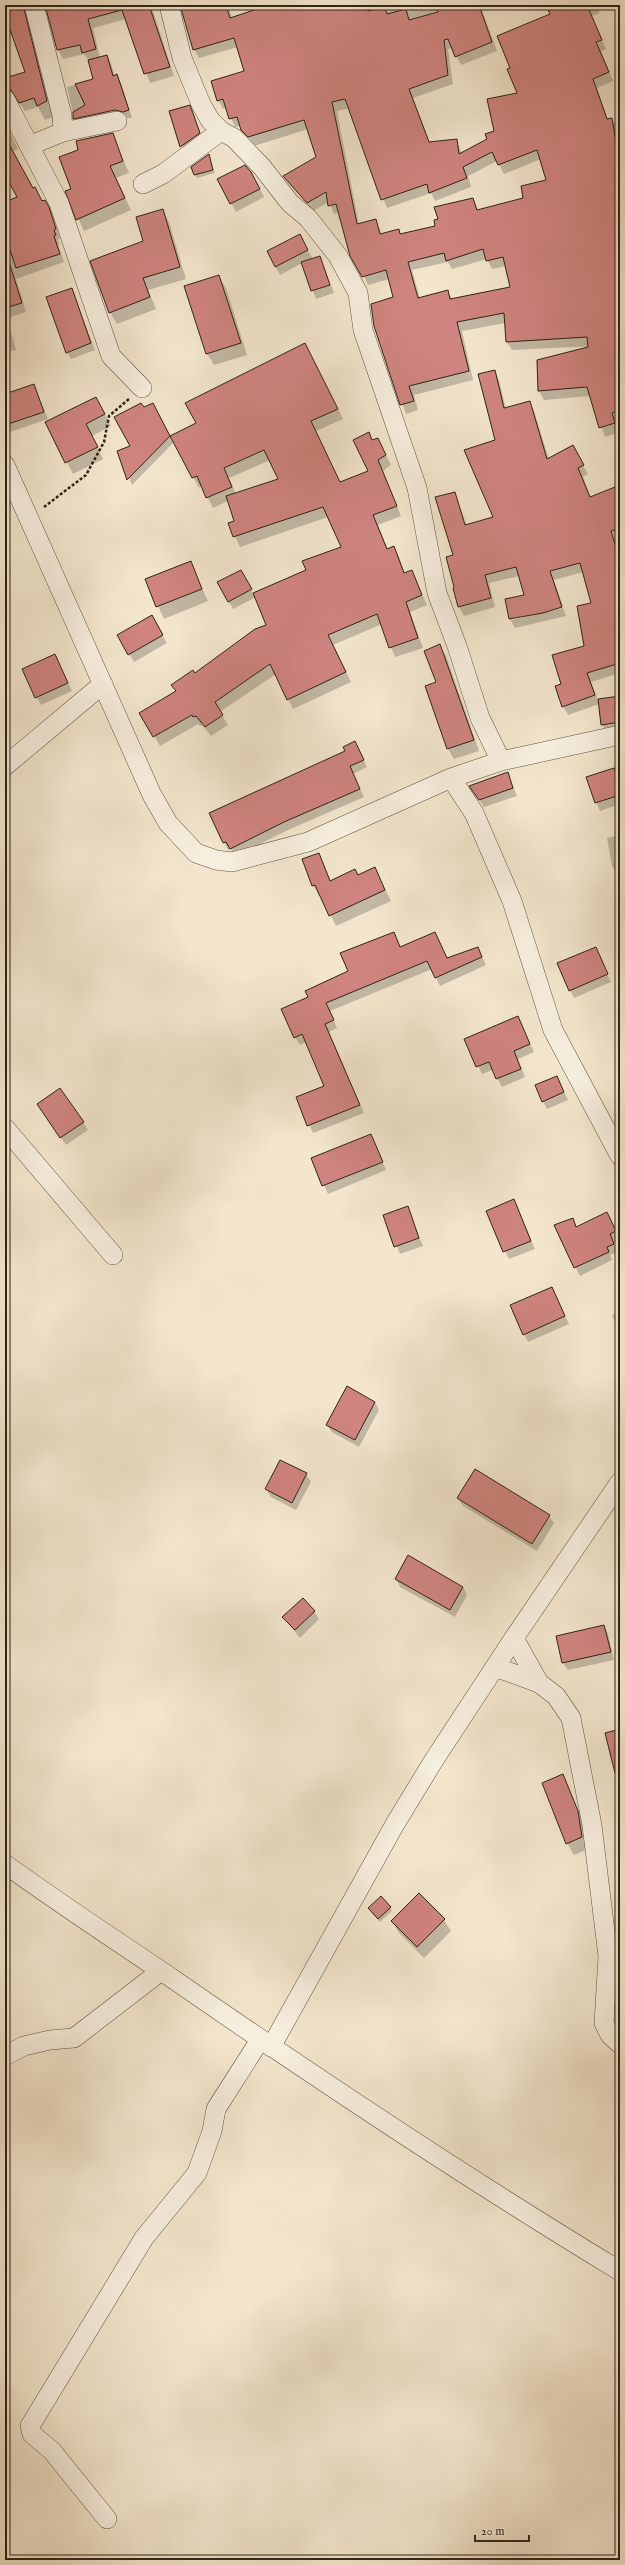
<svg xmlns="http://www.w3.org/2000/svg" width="625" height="2565" font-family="'IM FELL English',serif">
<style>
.shadow{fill:#0003;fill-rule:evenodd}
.building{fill:#cf847f;stroke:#2e2317;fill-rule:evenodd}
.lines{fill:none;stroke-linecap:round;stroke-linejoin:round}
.minor-casing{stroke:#5f5444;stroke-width:20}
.path{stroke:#2e2317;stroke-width:2.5;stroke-dasharray:3 2;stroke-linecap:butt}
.minor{stroke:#f7efde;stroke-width:19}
</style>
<rect width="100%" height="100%" fill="#f3e6cd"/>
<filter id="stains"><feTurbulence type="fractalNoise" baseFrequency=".005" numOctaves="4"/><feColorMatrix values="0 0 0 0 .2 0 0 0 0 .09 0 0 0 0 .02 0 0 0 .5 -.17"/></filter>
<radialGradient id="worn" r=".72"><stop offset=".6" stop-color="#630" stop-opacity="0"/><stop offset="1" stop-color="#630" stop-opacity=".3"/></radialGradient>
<path class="shadow" d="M5 5H23L28 14 53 117 45 120 38 107 25 111 17 99 5 98V79L26 73 12 33 5 36Z
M46 5H151L174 76 150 83 126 19 93 28 100 58 107 56 111 64 115 76 121 83 132 118H120L79 126 74 118 67 87 95 79 89 61 84 54 63 59 58 50Z
M181 5H228L232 18 258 10 257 5H480L497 51 461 65 452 48 448 49 453 84 413 98 430 143 456 140 462 154 489 140 518 94 511 68 550 15 545 5H596L600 13 592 16 606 49 601 51 613 81 597 88 608 120 612 119 617 128 620 147V432L605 437 590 396 544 400 539 391 538 360 593 346 512 350 507 342 505 323 462 331 473 380 414 395 418 410 406 414 375 326 394 297 389 279 368 285 339 213 334 214 329 202 313 211 284 177 318 158 308 129 254 146 241 126 235 127 226 108 223 109 218 100 246 72 238 47 199 58 194 49ZM349 108 387 208 431 193 435 201 471 187 468 176 497 161 504 174 541 159 547 181 525 199 478 210 473 199 439 220 437 226 401 235 398 230 382 235 376 220 359 225 337 111ZM487 259 492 269 506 266 512 288 452 299 448 292 420 298 412 270 448 262 452 269Z
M189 106 204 141 186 155 171 112Z
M5 122 18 149 12 152 33 189 42 202 45 201 53 217 60 238 58 239 60 244 58 245 64 262 16 279 26 312 7 318 16 350 5 352V203L18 197 5 173Z
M112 134 129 173 116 178 131 210 84 231 66 192 72 189 80 151Z
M209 156 215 173 197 178 195 175Z
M219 179 256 181 264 197 236 212Z
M163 211 169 222 186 279 148 290 156 309 117 324 110 312 144 241Z
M304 244 313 259 320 257 334 293 316 299 302 263 280 275 268 252Z
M219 277 226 288 247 355 214 365 207 354 186 287Z
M72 290 95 350 71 359 67 352Z
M310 354 343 419 316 431 340 483 369 472 368 433 373 441 378 439 391 465 383 471 401 516 378 525 388 550 394 548 399 557 405 574 412 571 427 605 410 612 423 648 395 657 382 624 333 645 351 682 293 709 276 674 220 712 228 725 211 736 202 725 200 726 198 724 160 746 141 713 177 692 195 674 268 625 256 597 233 609 228 601 246 579 253 594 307 571 342 547 328 517 240 547 229 523 235 521 228 501 213 508 202 486 199 488 174 442 132 485 119 451 132 447 143 409 156 410 170 437 197 423ZM270 460 279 480 236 494 229 478Z
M494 371 499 380 506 409 529 402 534 411 549 459 572 446 588 474 583 477 591 498 620 486V538L616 539 620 555V673L591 682 598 700 620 697V729L607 732 602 725 599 704 568 715 563 706 562 684 585 647 592 604 583 572 554 580 563 606 512 618V620L563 608 566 616 515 628 510 619 525 596 519 576 489 583 495 607 464 616 459 607 454 556 455 493 467 526 495 518Z
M34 385 48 419 7 433 5 395Z
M103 410 111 426 92 436 103 459 73 474 46 422Z
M5 552 11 571 5 573Z
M190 562 208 601 164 619 146 580Z
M151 616 167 643 134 662 118 635Z
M440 646 446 656 479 751 454 759 448 749 438 683Z
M59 664 72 691 41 705 36 697Z
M359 750 367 767 353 774 364 797 288 830 235 856 231 849 228 850 210 814Z
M614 769 620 782V804L600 811 587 778Z
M508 774 517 796 484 807 475 794Z
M620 835V873H616L612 866 607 838Z
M319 854 331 881 358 876 375 868 391 901 336 926 321 896H319L313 885Z
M394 933 401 948 435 933 447 959 478 948 486 965 440 986 432 969 330 1011 337 1028 329 1032 364 1113 313 1133 297 1098 325 1086 306 1042 300 1045 295 1037 309 997 350 971Z
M595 948 611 982 574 998 570 990Z
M518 1017 534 1052 518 1059 525 1077 502 1087 493 1070 482 1074 465 1039Z
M557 1077 568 1100 547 1109 543 1101Z
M38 1104 83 1122 88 1130 66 1145Z
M371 1135 386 1170 328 1194 312 1159Z
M514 1201 535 1249 509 1259 487 1212Z
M407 1208 423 1246 400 1254 384 1216Z
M572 1219 577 1228 611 1221 620 1239 613 1243 618 1252 610 1255 612 1260 580 1276 555 1226Z
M552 1288 569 1324 528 1342 524 1334Z
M620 1312V1333L612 1315Z
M375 1402 379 1410 359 1447 332 1432 327 1425Z
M306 1474 311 1482 296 1510 271 1497 266 1489Z
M458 1498 549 1516 554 1523 537 1551 463 1506Z
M396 1579 463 1587 467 1595 455 1617 400 1587Z
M314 1611 319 1619 300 1638 284 1618Z
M604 1626 608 1634 614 1660 568 1670 563 1663Z
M563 1775 584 1824 588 1849 574 1855 567 1843Z
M390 1907 392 1911 380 1922 371 1912Z
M444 1920 451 1931 424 1958 399 1933 392 1921Z"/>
<path class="building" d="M11 5H23L47 101 37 106 34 98 19 103 11 90 5 88V78L25 72 8 24 5 26V7Z
M45 5H149L170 67 144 74 122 10 88 19 96 49 82 53 80 45 57 50Z
M180 5H226L230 18 257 9 256 5H366L368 11 384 6 387 14 406 9 409 20 438 12 435 5H479L492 42 455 57 448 39 444 40 448 75 409 89 429 142 457 139 459 154 487 139 485 134 494 131 487 99 517 93 507 69 510 68 497 36 550 14 546 5H587L602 40 596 42 609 72 593 79 607 119 612 118 617 148H620V410L612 413 615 423 599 428 587 387 538 391 537 360 588 347 587 337 506 342 504 313 457 322 469 371 409 386 414 401 400 405 374 326 371 304 393 297 386 270 362 277 350 256 336 204 328 206 326 192 307 203 283 176 316 157 304 120 248 137 241 130 237 117 229 119 223 99 217 101 211 81 244 71 234 38 193 50ZM345 99 381 200 427 184 429 193 467 178 463 167 492 152 498 165 537 150 546 180 521 186 523 198 477 210 473 198 434 207 438 219 434 220 435 226 400 234 399 229 380 234 376 219 357 224 332 102ZM483 249 486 261 503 257 510 287 450 299 448 290 418 298 408 262 444 253 446 261Z
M107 55 113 76 117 74 129 110 123 112 115 110 73 119V112L85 105 75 84 93 79 88 60Z
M190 105 200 133 180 147 169 111Z
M113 133 123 161 110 166 125 198 76 220 65 191 71 189 59 157 78 150 76 141Z
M5 137 33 188 35 187 42 201 45 200 49 207 56 229 54 230 56 235 54 236 60 254 16 268 5 235V202L17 197 5 175Z
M209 154 213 170 194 175 191 167Z
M245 165 251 172 260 189 230 204 217 179Z
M163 209 180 267 143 278 150 297 109 313 90 261 143 241 136 217Z
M300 234 308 250 275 267 267 251Z
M320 256 330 285 311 291 301 262Z
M5 259H8L22 303 5 308Z
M219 275 241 343 206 354 184 286Z
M72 288 91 343 66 353 46 297Z
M305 343 338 409 311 421 340 482 368 471 353 440 369 432 372 440 378 438 386 455 378 460 397 506 373 515 387 549 394 546 404 573 412 570 422 595 406 602 418 638 389 648 377 614 328 635 346 672 287 700 270 664 215 702 223 715 205 727 196 716 193 717 192 715 153 737 139 713 176 691 171 685 193 670 195 673 255 629 266 625 253 593 306 570 302 561 341 547 323 507 233 537 228 523 234 521 226 496 278 479 264 450 224 468 232 487 206 498 197 476 192 478 170 436 196 423 185 403Z
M495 370 504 408 530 401 547 459 573 445 584 465 578 468 590 497 620 485V528L611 531 620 561V663L587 673 595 695 562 707 555 686 561 684 552 655 584 646 577 606 591 603 580 563 550 571 562 607 543 613 509 619 505 599 524 595 516 567 485 575 491 598 458 607 453 588 454 587 446 557 453 555 435 497 455 492 465 525 493 517 464 450 495 440 478 374Z
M34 384 44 412 5 425V394Z
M96 397 105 414 86 424 98 447 65 463 45 422Z
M141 403 144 407 153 403 170 436 127 480 117 451 130 446 114 417Z
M191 561 202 589 156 607 145 579Z
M241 570 252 589 228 602 217 582Z
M152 615 163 635 128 655 117 635Z
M440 644 474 740 447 749 425 686 436 682 424 651Z
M55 654 68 683 35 698 22 669Z
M620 696V722L601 725 598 699Z
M355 741 364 760 350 766 360 789 284 822 230 849 226 842 223 843 209 813 345 751 343 747Z
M614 768 620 785V795L595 803 586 777Z
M508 772 513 788 479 800 469 786Z
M319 853 330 881 355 869 358 875 375 867 385 890 329 916 315 885 312 886 302 859Z
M394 932 400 947 435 932 447 958 478 947 482 957 435 978 427 961 326 1003 334 1020 325 1024 360 1105 307 1126 296 1097 324 1086 302 1034 294 1038 281 1009 308 997 305 991 348 971 340 953Z
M596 947 608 974 569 991 557 963Z
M518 1016 530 1044 514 1051 521 1069 496 1079 489 1062 476 1067 464 1039Z
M557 1076 564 1092 542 1102 535 1085Z
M60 1088 84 1122 60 1138 37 1104Z
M371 1134 383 1162 322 1186 311 1158Z
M514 1199 531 1241 503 1252 486 1211Z
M408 1206 419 1238 394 1247 383 1215Z
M607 1212 616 1231 610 1234 614 1244 607 1247 609 1252 574 1268 554 1225 573 1218 576 1227Z
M552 1287 565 1316 523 1335 510 1305Z
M347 1386 375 1402 355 1440 326 1425Z
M280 1460 307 1473 292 1503 265 1489Z
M475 1469 550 1515 532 1544 457 1498Z
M408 1555 463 1587 450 1610 395 1579Z
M303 1598 315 1611 295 1630 282 1617Z
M604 1625 611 1652 562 1663 556 1636Z
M620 1729V1773H615L605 1733Z
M563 1774 578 1811 582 1837 566 1844 542 1783Z
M419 1893 445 1919 417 1947 391 1921Z
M381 1896 391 1907 378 1919 368 1908Z"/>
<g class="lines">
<defs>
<path id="minor" d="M34 5 62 115 63 132
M169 5 182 58 201 104 210 120 221 131 234 138 262 167 290 203 308 218 338 256 358 293 363 330 417 488 437 593 457 646 480 718 501 761
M5 99 59 203 111 356 142 388
M31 145 63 132 117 121
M143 184 163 174 221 131
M5 465 152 795 168 823 196 853 216 860 232 862 308 842 451 778 501 761 620 735
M5 766 103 684
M451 778 474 813 512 901 553 1030 620 1156
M5 1128 113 1255
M514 1638 539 1683
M495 1667 539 1683 556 1696 571 1718 592 1825 608 1956 604 2023 610 2035 620 2044
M5 1864C60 1904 117 1941 173 1979 319 2080 468 2179 620 2271
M271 2047 395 1824 434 1760 514 1638 620 1482
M5 2056 24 2046 50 2040 74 2038 161 1971
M107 2519 52 2451 32 2434 30 2426 144 2238 197 2173 212 2131 216 2109 260 2040"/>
</defs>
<use href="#minor" class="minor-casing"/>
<path class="path" d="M44 507 86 475 104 442 109 416 129 399"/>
<use href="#minor" class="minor"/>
</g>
<rect width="625" height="2565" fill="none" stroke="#f3e6cd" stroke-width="20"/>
<rect x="6" y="6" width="613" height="2553" fill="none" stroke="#2e2317" stroke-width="2"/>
<rect x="10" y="10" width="605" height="2545" fill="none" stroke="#2e2317"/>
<path d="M475 2535v6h54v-6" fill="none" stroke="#2e2317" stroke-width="2"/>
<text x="481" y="2535" font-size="12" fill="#2e2317" stroke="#f7efde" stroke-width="3" paint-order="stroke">20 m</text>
<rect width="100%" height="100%" filter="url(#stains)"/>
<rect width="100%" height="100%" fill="url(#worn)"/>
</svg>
